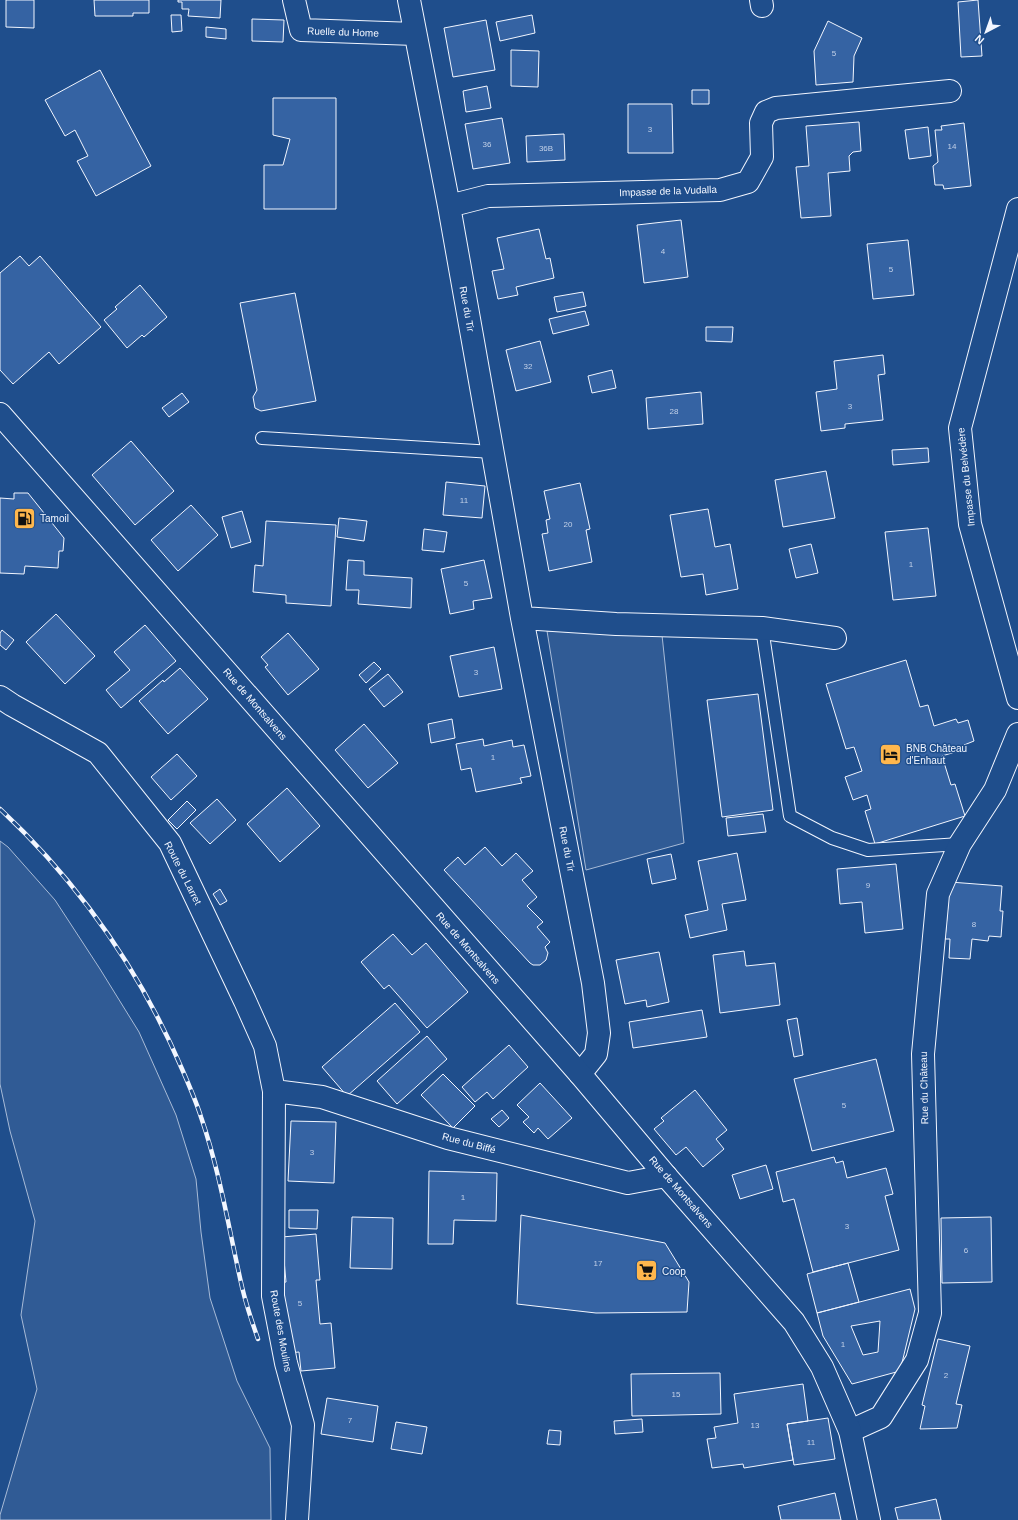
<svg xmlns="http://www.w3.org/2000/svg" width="1018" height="1520" font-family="Helvetica,sans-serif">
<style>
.built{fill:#305b95;stroke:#a8bbd7}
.building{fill:#3563a3;stroke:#f2f6ff;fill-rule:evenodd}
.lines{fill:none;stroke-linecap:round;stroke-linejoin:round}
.lane-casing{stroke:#f2f6ff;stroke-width:14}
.street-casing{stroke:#f2f6ff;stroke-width:24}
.secondary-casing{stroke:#f2f6ff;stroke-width:24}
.lane{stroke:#1f4e8c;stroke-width:12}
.street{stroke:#1f4e8c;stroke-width:22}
.secondary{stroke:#1f4e8c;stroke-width:22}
.rail-casing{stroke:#f2f6ff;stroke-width:4.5}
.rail{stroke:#1f4e8c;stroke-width:3;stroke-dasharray:9;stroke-linecap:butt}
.labels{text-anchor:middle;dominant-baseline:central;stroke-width:3;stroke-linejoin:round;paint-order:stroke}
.number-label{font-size:8px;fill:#c3d1e8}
.street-label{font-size:10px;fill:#f2f6ff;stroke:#1f4e8c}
.poi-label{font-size:10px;fill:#f2f6ff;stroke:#1f4e8c;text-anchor:start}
</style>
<rect width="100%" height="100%" fill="#1f4e8c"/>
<path class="built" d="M547 631 662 635 684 843 586 870Z
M0 841 8 847 55 900 100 969 139 1032 176 1115 196 1179 201 1232 210 1298 237 1381 270 1448 271 1520H0V1515L37 1389 21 1315 35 1221 10 1131 0 1084Z"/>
<path class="building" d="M6 0H34V28L6 27Z
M94 0H149V13H133V16H95Z
M178 0H221L220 18 188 16 189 9H182V2H178Z
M978 0 982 56 961 57 958 2Z
M171 15H181L182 31 172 32Z
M532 15 535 33 500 41 496 22Z
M252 19 284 20 283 42 252 41Z
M486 20 495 70 453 77 444 28Z
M828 21 862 38 854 56 853 82 816 85 814 51Z
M206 27 226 29V39L206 37Z
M511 50 539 51 538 87 511 86Z
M100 70 151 166 96 196 77 161 88 156 75 130 65 136 45 100Z
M487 86 491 108 466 112 463 91Z
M692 90H709V104H692Z
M273 98H336V209H264V165H283L290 139 273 135Z
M628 104H672L673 153H628Z
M502 118 510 163 473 169 465 124Z
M859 122 861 151 853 152 849 156 850 171 828 173 831 216 801 218 796 167 809 166 806 126Z
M964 123 971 186 944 189 943 185H935L933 166 938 162 935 130H942L941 126Z
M928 127 931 156 909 159 905 130Z
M564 134 565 160 527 162 526 136Z
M681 220 688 277 644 283 637 225Z
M539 229 546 259 550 258 554 278 516 287 518 295 498 299 492 271 504 269 497 238Z
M908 240 914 295 873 299 867 244Z
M20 256 29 266 40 256 101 327 59 364 49 352 13 384 0 370V273Z
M140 285 167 317 144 337 142 335 127 348 104 320 117 309 115 307Z
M583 292 586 306 557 312 554 297Z
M295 293 316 401 261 411 255 408 253 397 257 390 240 303Z
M585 311 589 325 553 334 549 319Z
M706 327H733L732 342 706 341Z
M540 341 551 382 516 391 506 350Z
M883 355 885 374 878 375 883 420 845 424V428L821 431 816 392 837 389 834 361Z
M612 370 616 388 592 393 588 376Z
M701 392 703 424 648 429 646 398Z
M182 393 189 402 169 417 162 408Z
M131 441 174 491 135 525 92 475Z
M928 448 929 462 893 465 892 450Z
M826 471 835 518 783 527 775 480Z
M446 482 485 486 482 518 443 515Z
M580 483 590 529 586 530 592 562 549 571 542 534 548 533 546 520 550 519 544 491Z
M14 493H28L64 538 63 551H59L58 568 25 566 24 574 0 573V498L14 499Z
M191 505 218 535 178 571 151 540Z
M708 509 715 547 730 544 738 589 706 595 703 574 681 577 670 515Z
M242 511 251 542 231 548 222 517Z
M339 518 367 521 364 541 337 537Z
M266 521 336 525 331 606 286 603V595L253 592 255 565 263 566Z
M928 528 936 596 893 600 885 532Z
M424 529 447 532 444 552 422 550Z
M811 544 818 573 796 578 789 549Z
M348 560 364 561V575L412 578 411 608 358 604 359 590H346Z
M484 560 492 598 473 601 474 609 450 614 441 569Z
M56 614 95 656 65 684 26 642Z
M145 625 176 661 121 708 106 690 130 670 114 652Z
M2 630 14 640 6 650 0 645V633Z
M288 633 319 669 288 695 265 667 268 665 261 657Z
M494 647 502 689 459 697 450 656Z
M906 660 920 707 928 705 934 726 956 719 958 723 968 720 974 741 964 745 965 749 942 756 951 785 955 784 965 816 875 844 865 811 871 809 867 795 853 800 845 777 862 771 854 747 846 749 826 684Z
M374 662 381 669 366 683 359 675Z
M180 668 208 699 168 734 139 701 163 680 164 682Z
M388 674 403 692 384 707 369 689Z
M758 694 773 810 722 817 707 700Z
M452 719 455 738 431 743 428 724Z
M364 724 398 763 368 788 335 750Z
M483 739 484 746 512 740 513 747 524 745 531 776 520 778 522 783 476 792 471 768 461 770 456 744Z
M177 754 197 776 171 800 151 777Z
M287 788 320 826 280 862 247 824Z
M217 799 236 820 210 844 190 823Z
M187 801 196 810 177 829 168 820Z
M763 814 766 832 728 836 726 818Z
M485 847 502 866 516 853 533 871 522 880 537 897 527 906 543 922 537 927 550 942 545 947 548 953 546 960 540 965H533L530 963 444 870 458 857 465 865Z
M737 853 746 900 722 904 727 930 690 938 685 915 708 910 698 861Z
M671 854 676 879 652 884 647 859Z
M896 864 903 929 865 933 862 902 840 904 837 869Z
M950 882 1002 886 1000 911H1003L1001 937 989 936 988 941 972 939 970 959 949 958 950 939H945Z
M220 889 227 901 220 905 213 894Z
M393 934 412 955 426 943 468 992 427 1028 389 985 384 989 361 962Z
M744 951 746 966 775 963 780 1005 720 1013 713 955Z
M659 952 669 1002 647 1007 646 1000 625 1004 616 960Z
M395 1003 420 1032 347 1096 322 1067Z
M702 1010 707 1037 633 1048 629 1022Z
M797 1018 803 1055 794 1057 787 1020Z
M427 1036 447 1059 397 1104 377 1081Z
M509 1045 528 1067 493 1099 487 1092 475 1102 462 1087Z
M876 1059 894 1131 812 1151 794 1079Z
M443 1074 475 1106 453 1128 421 1095Z
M540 1083 572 1118 548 1139 538 1128 534 1133 523 1122 529 1117 517 1105Z
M695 1090 727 1130 716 1139 724 1149 703 1167 686 1147 676 1155 654 1129 664 1121 661 1118Z
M502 1110 509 1118 499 1127 491 1119Z
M291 1121 336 1122 334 1183 288 1181Z
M834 1157 836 1163 843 1161 847 1178 886 1168 893 1194 885 1196 899 1250 813 1272 794 1199 783 1202 776 1172Z
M766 1165 773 1189 740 1199 732 1175Z
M429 1171 497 1173 496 1221 454 1220 453 1244H428Z
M289 1210H318L317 1229 289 1228Z
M521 1215 665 1243 689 1282 687 1312 596 1313 517 1304Z
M352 1217 393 1218 392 1269 350 1268Z
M991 1217 992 1282 942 1283 941 1218Z
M316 1234 320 1280H316L320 1324 331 1323 335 1368 301 1371 299 1352 288 1353 281 1283 286 1282 282 1237Z
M848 1263 859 1302 817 1313 807 1274Z
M910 1289 915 1309 900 1371 852 1384 823 1336 817 1313ZM880 1321 878 1352 863 1355 851 1326Z
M938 1339 970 1346 956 1404 962 1405 957 1428 920 1429 925 1406 922 1405Z
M720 1373 721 1414 632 1416 631 1374Z
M803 1384 808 1421 787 1424 793 1460 744 1468 743 1464 712 1468 707 1439 716 1438 714 1427 738 1423 734 1394Z
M327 1398 378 1406 373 1442 321 1434Z
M828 1418 835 1459 794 1465 787 1424Z
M642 1419 643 1432 615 1434 614 1421Z
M396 1422 427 1427 422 1454 391 1449Z
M549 1430 561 1431 560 1445 547 1444Z
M835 1493 841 1520H781L778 1506Z
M936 1499 941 1520H898L895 1508Z"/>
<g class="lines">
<defs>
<path id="lane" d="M262 438 493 452
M762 628 790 816 832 838 868 850 960 844"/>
<path id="street" d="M294 0 301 30 415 34
M409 0 449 206 522 618 593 983 599 1033 596 1054 580 1074
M761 0 762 6
M449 206 488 196 720 190 748 182 762 157 761 123 766 112 776 108 950 91
M1018 209 960 428 970 524 1018 698
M522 618 616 624 762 628 835 638
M0 697 12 705 98 753 170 843 245 1001 265 1046 274 1091 273 1296 286 1363 303 1425 297 1520
M274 1091 322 1097 448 1138 628 1183 666 1176
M850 1431 881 1417 917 1360 930 1313 923 1054 938 894 960 844 995 790 1018 734"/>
<path id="secondary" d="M0 414 580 1074 666 1176 794 1322 822 1367 850 1431 869 1520"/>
</defs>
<use href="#lane" class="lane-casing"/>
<use href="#street" class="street-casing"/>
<use href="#secondary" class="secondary-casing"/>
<use href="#lane" class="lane"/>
<use href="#street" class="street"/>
<use href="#secondary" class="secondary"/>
<defs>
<path id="rail" d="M0 809C78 882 140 971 182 1069 189 1085 196 1101 201 1117 220 1172 229 1230 242 1287 246 1304 252 1322 258 1339"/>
</defs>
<use href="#rail" class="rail-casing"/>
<use href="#rail" class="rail"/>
</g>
<defs>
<symbol id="fuel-square" viewBox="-11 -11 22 22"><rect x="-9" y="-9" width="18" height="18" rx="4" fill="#ffb74d" stroke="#1f4e8c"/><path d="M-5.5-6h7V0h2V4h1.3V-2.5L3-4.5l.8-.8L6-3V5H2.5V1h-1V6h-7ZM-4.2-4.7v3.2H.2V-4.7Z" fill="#111"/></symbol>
<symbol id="hotel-square" viewBox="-11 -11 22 22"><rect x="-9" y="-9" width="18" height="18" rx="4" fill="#ffb74d" stroke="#1f4e8c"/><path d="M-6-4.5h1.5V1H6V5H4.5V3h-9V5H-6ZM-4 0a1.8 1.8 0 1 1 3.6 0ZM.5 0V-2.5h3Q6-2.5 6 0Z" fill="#111"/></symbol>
<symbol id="supermarket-square" viewBox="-11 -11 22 22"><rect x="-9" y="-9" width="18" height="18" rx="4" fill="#ffb74d" stroke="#1f4e8c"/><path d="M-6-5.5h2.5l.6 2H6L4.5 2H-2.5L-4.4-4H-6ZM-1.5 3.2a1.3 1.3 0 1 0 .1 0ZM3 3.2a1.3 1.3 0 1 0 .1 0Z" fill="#111"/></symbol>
</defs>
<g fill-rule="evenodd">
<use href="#fuel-square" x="12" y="506" width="25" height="25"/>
<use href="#hotel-square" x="878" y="742" width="25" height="25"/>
<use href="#supermarket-square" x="634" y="1258" width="25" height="25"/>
</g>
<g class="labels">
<g class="number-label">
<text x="834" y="53">5</text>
<text x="650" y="129">3</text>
<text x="487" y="144">36</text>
<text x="952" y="146">14</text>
<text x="546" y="148">36B</text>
<text x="663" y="251">4</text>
<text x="891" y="269">5</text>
<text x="528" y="366">32</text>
<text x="850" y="406">3</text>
<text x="674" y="411">28</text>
<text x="464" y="500">11</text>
<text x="568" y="524">20</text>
<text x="911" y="564">1</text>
<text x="466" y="583">5</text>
<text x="476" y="672">3</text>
<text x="493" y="757">1</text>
<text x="868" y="885">9</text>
<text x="974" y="924">8</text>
<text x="844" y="1105">5</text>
<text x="312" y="1152">3</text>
<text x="463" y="1197">1</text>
<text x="847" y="1226">3</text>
<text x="966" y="1250">6</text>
<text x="598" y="1263">17</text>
<text x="300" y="1303">5</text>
<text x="843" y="1344">1</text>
<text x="946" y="1375">2</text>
<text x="676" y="1394">15</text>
<text x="350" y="1420">7</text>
<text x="755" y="1425">13</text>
<text x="811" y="1442">11</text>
</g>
<g class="street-label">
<text transform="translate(343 32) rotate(2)">Ruelle du Home</text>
<text transform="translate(668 191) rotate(-2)">Impasse de la Vudalla</text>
<text transform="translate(467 309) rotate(80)">Rue du Tir</text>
<text transform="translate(966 477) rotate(-96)">Impasse du Belvédère</text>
<text transform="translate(255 704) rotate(49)">Rue de Montsalvens</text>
<text transform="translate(567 849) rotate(79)">Rue du Tir</text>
<text transform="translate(183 873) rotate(63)">Route du Larret</text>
<text transform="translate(468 948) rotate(49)">Rue de Montsalvens</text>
<text transform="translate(924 1088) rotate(-91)">Rue du Château</text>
<text transform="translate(469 1143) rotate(15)">Rue du Biffé</text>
<text transform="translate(681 1192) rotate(49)">Rue de Montsalvens</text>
<text transform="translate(281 1331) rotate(80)">Route des Moulins</text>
</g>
<g class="poi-label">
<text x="40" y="518">Tamoil</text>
<text x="906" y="748">BNB Château<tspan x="906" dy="12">d'Enhaut</tspan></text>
<text x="662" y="1271">Coop</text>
</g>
</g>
<g transform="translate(986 32) rotate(221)" stroke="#1f4e8c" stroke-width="3" paint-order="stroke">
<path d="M0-3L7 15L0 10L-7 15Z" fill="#f2f6ff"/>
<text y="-6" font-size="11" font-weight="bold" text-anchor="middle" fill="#f2f6ff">N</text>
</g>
</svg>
